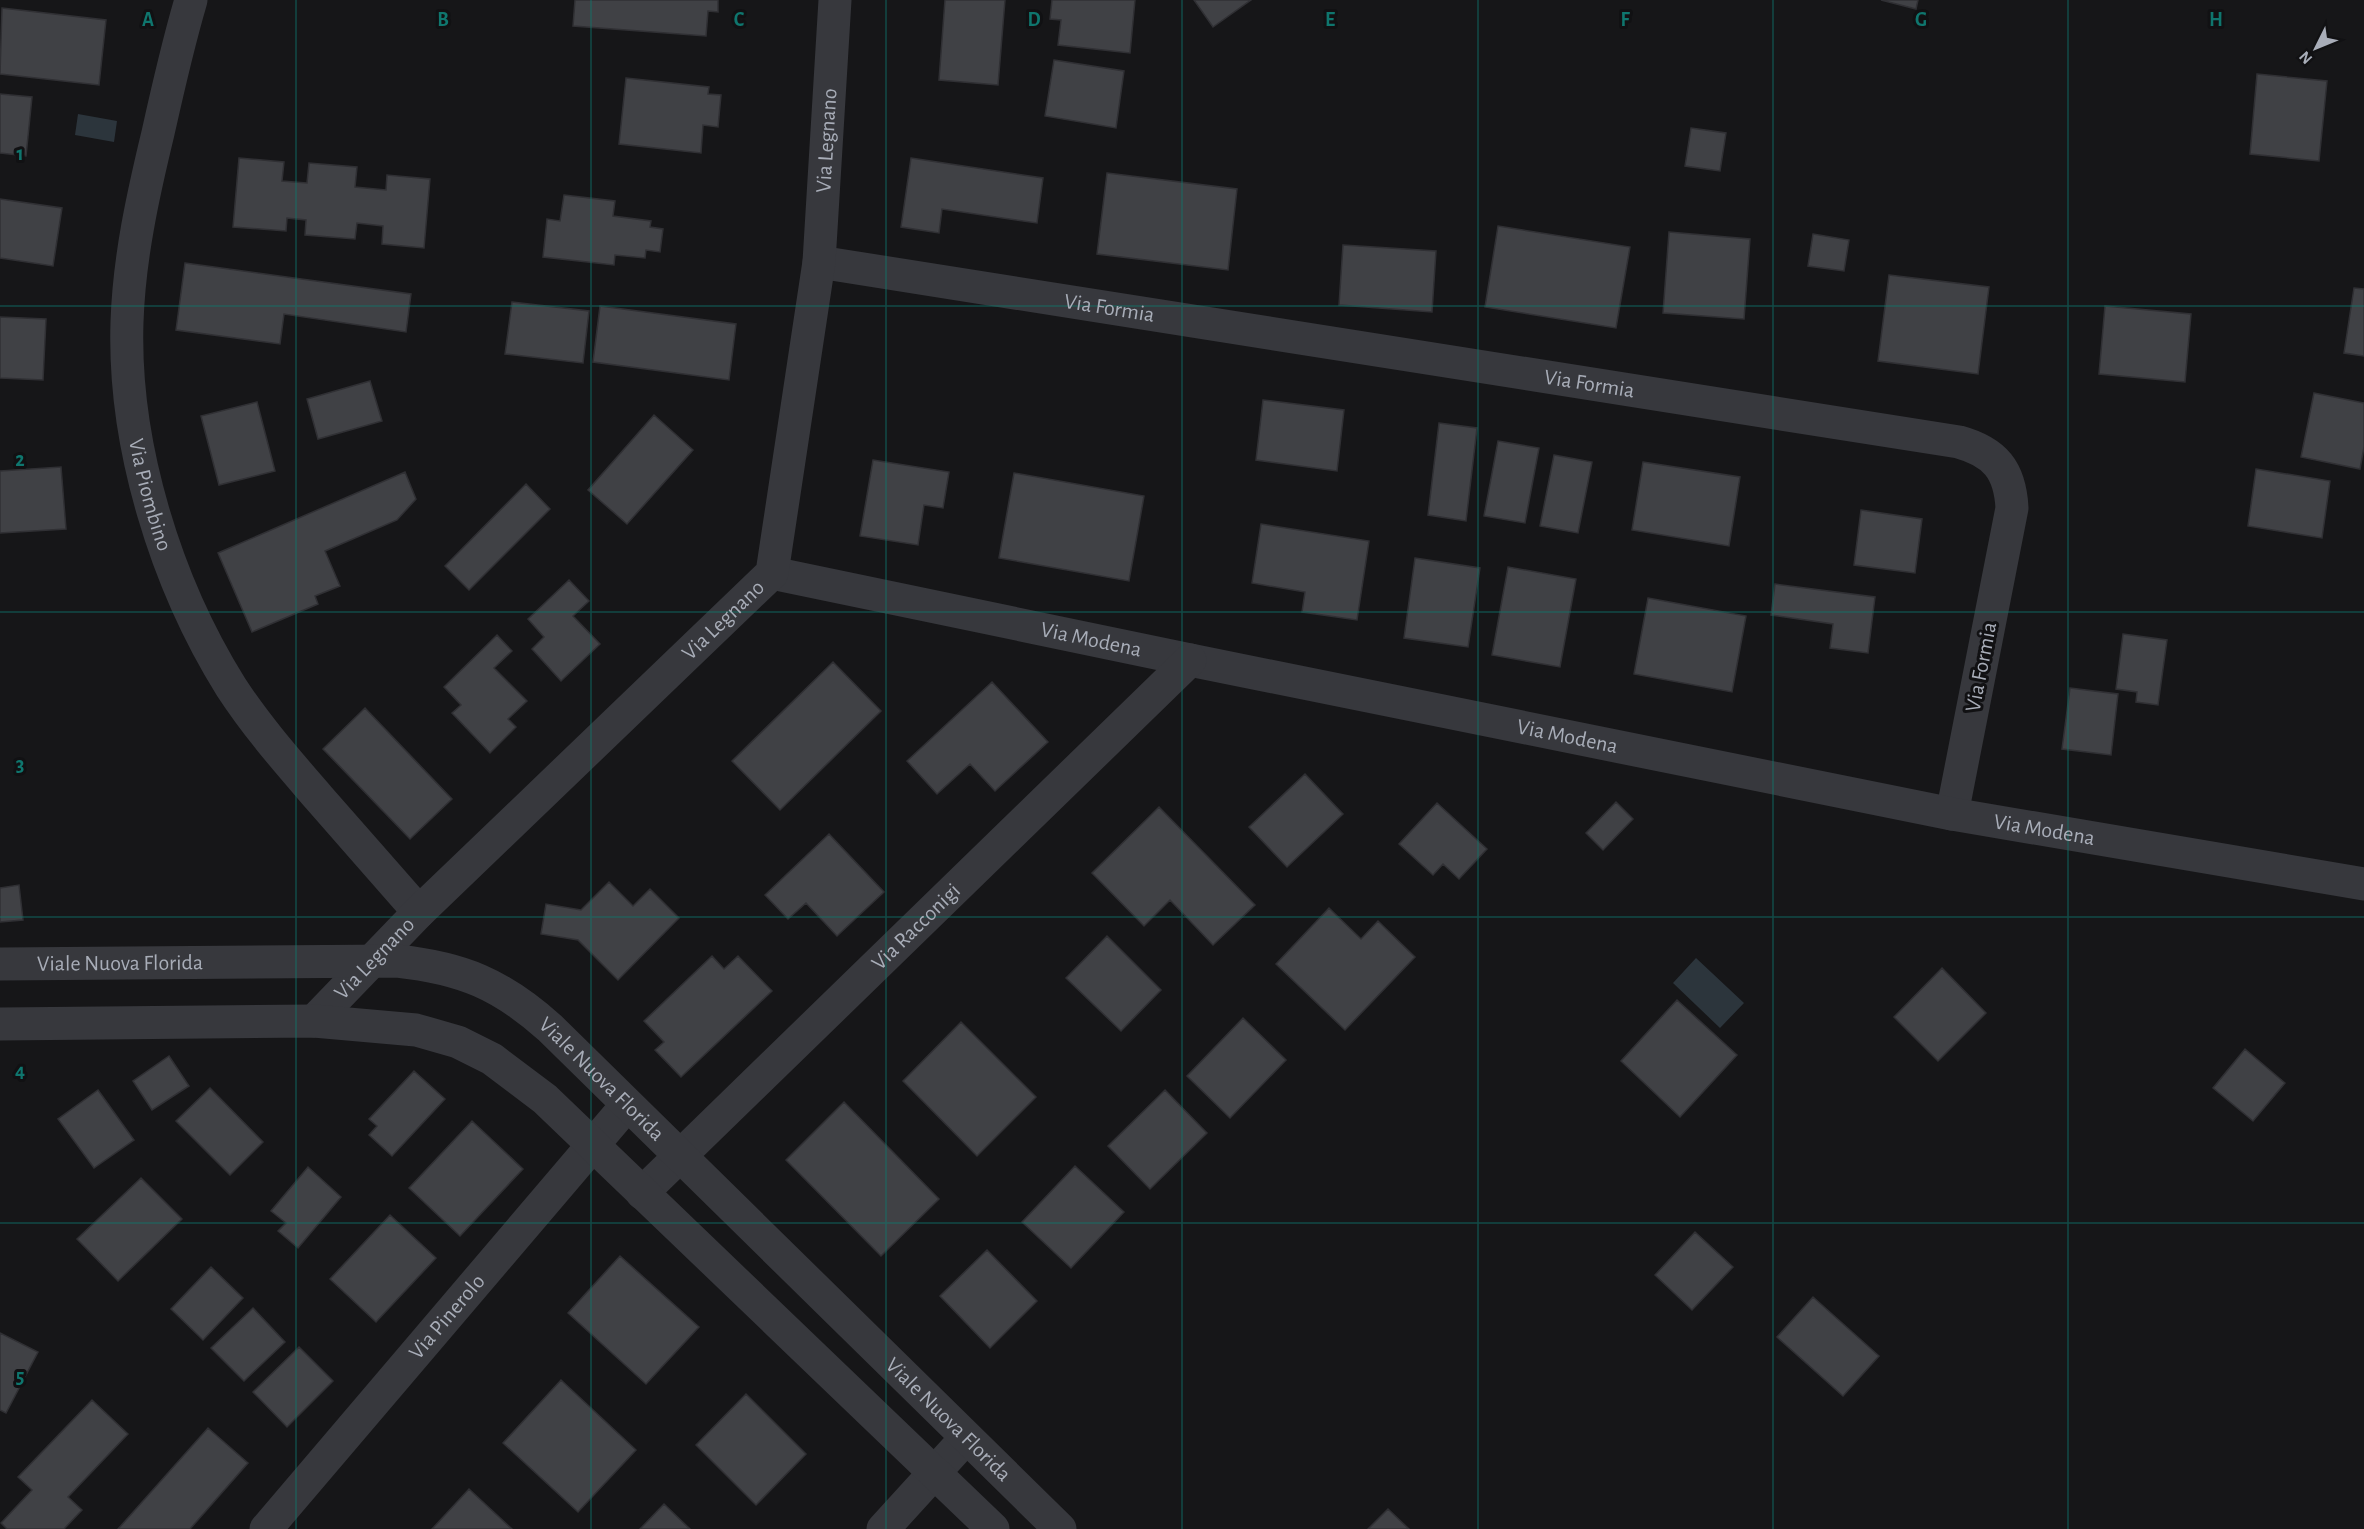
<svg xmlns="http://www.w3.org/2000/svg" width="2364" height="1529" font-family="'Alegreya Sans',sans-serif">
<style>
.water{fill:#2c353c}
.building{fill:#404145;stroke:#303034;stroke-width:1.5}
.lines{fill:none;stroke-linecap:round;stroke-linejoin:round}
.minor{stroke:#37383d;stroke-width:33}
.tertiary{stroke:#37383d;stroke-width:33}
.grid{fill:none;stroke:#0f766e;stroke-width:1.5;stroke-opacity:0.55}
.labels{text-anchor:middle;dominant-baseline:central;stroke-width:6;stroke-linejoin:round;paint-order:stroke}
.street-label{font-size:22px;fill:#a8adb8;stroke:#111113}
.grid-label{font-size:20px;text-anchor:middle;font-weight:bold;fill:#0f766e;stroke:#111113;stroke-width:6;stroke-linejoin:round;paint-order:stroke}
</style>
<rect width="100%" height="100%" fill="#161618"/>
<path class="water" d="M78 114 117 121 114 142 75 135Z
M1696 958 1744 1003 1720 1028 1673 983Z"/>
<path class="building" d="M575 0H718V12L708 11 706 36 573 26Z
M945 0H1005L998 85 939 80Z
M1052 0H1135L1130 53 1058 45 1061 20 1050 19Z
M1194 0H1251L1213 27Z
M1881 0H1918L1916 9Z
M2 8 106 20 99 85 0 74Z
M1054 60 1124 71 1116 128 1045 116Z
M2257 74 2327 81 2319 161 2250 154Z
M626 78 709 87 708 94 721 95 718 127 703 125 701 153 619 144Z
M0 94 32 97 26 156 0 153Z
M1691 128 1726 133 1720 171 1685 166Z
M239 158 284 162 282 181 307 183 309 163 357 167 355 187 386 190 387 175 430 179 424 248 382 244 383 226 357 223 355 239 305 235 306 220 287 218 286 231 233 227Z
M911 158 1043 178 1037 223 942 209 939 233 901 227Z
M1107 173 1237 189 1228 270 1097 254Z
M564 195 615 201 613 216 651 221 650 227 663 229 660 252 646 250 645 258 615 255 614 265 543 257 547 219 560 221Z
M0 199 62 208 53 266 0 258Z
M1498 226 1630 247 1616 328 1485 307Z
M1669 232 1750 239 1744 319 1663 313Z
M1813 234 1849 240 1844 271 1808 266Z
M1343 245 1436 251 1432 312 1339 305Z
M185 263 411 294 406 332 284 314 280 344 176 330Z
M1889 275 1989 287 1978 374 1878 361Z
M2354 288 2364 289V356L2344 353Z
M512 302 589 311 583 363 505 354Z
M600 306 736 324 729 380 593 362Z
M2105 306 2191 314 2185 382 2099 374Z
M0 317 46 319 43 380 0 378Z
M370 381 382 421 318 439 307 399Z
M2314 393 2364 403V447L2360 469 2301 457Z
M1263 400 1344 410 1337 471 1256 460Z
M257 402 275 471 219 485 201 416Z
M654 415 693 450 627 524 588 490Z
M1439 423 1477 428 1466 521 1428 515Z
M1498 441 1539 448 1525 523 1484 516Z
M1554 455 1592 462 1578 533 1540 526Z
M873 460 949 472 943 508 924 505 918 545 860 536Z
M1643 462 1740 477 1729 546 1632 530Z
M61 467 66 529 0 533V471Z
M2256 469 2330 481 2322 538 2248 526Z
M405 472 416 499 397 520 325 551 340 586 315 596 318 604 252 632 218 553Z
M1014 473 1144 496 1129 581 999 558Z
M526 484 550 509 469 590 445 566Z
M1861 510 1922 519 1915 573 1854 565Z
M1261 524 1369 541 1357 620 1302 612 1305 592 1252 583Z
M1415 558 1480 568 1468 647 1404 638Z
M1508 567 1576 579 1560 667 1492 655Z
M569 580 589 601 573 616 600 644 561 681 532 649 544 637 528 619Z
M1775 584 1875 597 1868 653 1830 648 1833 624 1771 615Z
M1648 598 1746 616 1732 692 1634 674Z
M2123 634 2167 640 2158 705 2136 702 2137 692 2116 689Z
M497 635 512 651 494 668 527 701 508 719 516 727 490 753 452 713 461 705 444 687Z
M833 662 881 711 780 810 732 761Z
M992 682 1048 742 995 791 970 764 937 794 907 761Z
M2070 688 2118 694 2111 755 2062 749Z
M365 708 452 799 410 839 323 749Z
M1305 774 1343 814 1287 867 1249 827Z
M1616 802 1633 819 1603 850 1586 833Z
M1437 803 1487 849 1459 879 1443 864 1433 875 1399 844Z
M1159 807 1255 905 1213 945 1170 900 1144 926 1092 873Z
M829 834 884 892 837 936 806 903 788 919 765 895Z
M609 882 633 906 650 889 679 918 618 980 578 940 541 934 546 904 581 910Z
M19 885 23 920 0 922V888Z
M1329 908 1361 939 1378 921 1415 957 1345 1030 1276 964Z
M1107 936 1161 990 1121 1031 1066 978Z
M712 956 724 969 738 956 772 991 681 1077 655 1050 664 1042 644 1021Z
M1942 968 1986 1013 1938 1061 1894 1017Z
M1677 1000 1737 1055 1680 1117 1621 1061Z
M1243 1018 1286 1060 1230 1118 1187 1076Z
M961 1022 1036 1097 977 1156 903 1081Z
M2245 1049 2285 1083 2253 1121 2213 1088Z
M169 1056 189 1086 152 1110 133 1081Z
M414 1071 445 1099 392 1156 369 1135 377 1126 369 1119Z
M210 1088 263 1142 230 1175 176 1121Z
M98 1090 134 1140 94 1168 58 1119Z
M1165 1090 1207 1133 1150 1189 1108 1146Z
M844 1102 939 1199 881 1256 786 1160Z
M472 1121 523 1169 460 1236 409 1188Z
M1075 1166 1124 1212 1071 1268 1022 1222Z
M308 1167 341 1197 298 1248 278 1231 286 1223 271 1211Z
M141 1178 182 1219 118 1281 77 1239Z
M390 1215 436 1258 376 1322 330 1279Z
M1695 1232 1733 1267 1692 1310 1655 1275Z
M987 1250 1037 1301 990 1348 940 1296Z
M620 1256 699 1327 646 1384 568 1313Z
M211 1267 243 1298 203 1340 171 1309Z
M1813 1297 1879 1356 1843 1396 1777 1337Z
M253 1308 285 1342 244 1381 211 1348Z
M0 1333 38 1352 6 1413 0 1410Z
M299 1347 333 1381 287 1427 253 1392Z
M561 1380 636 1450 578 1512 503 1443Z
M746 1394 806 1454 756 1505 696 1445Z
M92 1400 128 1434 68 1497 82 1510 64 1529H7L1 1523 32 1490 18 1477Z
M208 1428 248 1463 190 1529H118Z
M469 1489 512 1529H432Z
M664 1504 690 1529H640Z
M1388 1509 1409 1529H1368Z"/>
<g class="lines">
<g class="minor">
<path id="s1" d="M191 0C178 44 168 88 158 133 143 195 129 258 127 322 123 445 166 583 231 687 257 727 288 762 319 798 352 836 386 874 419 912"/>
<path id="s2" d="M819 262 1959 442C1995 452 2010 470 2012 508L1952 814"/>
<path id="s3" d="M772 573 1190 660 1952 814 2364 884"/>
<path id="s4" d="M314 1021 419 912 772 573 819 262 835 0"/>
<path id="s5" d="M642 1193 1190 660"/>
<path id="s6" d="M266 1529 627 1105"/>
<path d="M883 1529 966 1438"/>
</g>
<g class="tertiary">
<path id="s7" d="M0 964 397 961C462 968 501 984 550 1028L1060 1529"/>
<path d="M0 1024 314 1021 416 1030 458 1042 492 1059 545 1099 993 1529"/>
</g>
</g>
<path class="grid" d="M296 0V1529M591 0V1529M886 0V1529M1182 0V1529M1478 0V1529M1773 0V1529M2068 0V1529M0 306H2364M0 612H2364M0 917H2364M0 1223H2364"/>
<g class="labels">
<g class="street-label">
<text stroke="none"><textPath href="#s4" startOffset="1077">Via Legnano</textPath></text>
<text stroke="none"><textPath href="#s2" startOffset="294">Via Formia</textPath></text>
<text stroke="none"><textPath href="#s2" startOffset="780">Via Formia</textPath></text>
<text stroke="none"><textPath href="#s1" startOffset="504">Via Piombino</textPath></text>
<text stroke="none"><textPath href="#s4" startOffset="573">Via Legnano</textPath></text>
<text stroke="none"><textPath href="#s3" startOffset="326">Via Modena</textPath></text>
<text transform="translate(1981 667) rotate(-79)">Via Formia</text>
<text stroke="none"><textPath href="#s3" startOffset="812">Via Modena</textPath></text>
<text stroke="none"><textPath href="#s3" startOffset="1298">Via Modena</textPath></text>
<text stroke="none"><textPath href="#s5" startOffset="382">Via Racconigi</textPath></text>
<text stroke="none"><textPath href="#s4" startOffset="87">Via Legnano</textPath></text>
<text stroke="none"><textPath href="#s7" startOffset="120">Viale Nuova Florida</textPath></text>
<text stroke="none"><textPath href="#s7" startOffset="640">Viale Nuova Florida</textPath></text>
<text stroke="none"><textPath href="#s6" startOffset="279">Via Pinerolo</textPath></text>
<text stroke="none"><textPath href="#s7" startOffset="1126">Viale Nuova Florida</textPath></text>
</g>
</g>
<g class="grid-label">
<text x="148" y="26">A</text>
<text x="443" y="26">B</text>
<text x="739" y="26">C</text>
<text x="1034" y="26">D</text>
<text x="1330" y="26">E</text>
<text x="1625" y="26">F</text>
<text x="1921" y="26">G</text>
<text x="2216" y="26">H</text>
<text x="20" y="160">1</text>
<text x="20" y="466">2</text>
<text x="20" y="771">3</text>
<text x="20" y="1077">4</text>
<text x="20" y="1383">5</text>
</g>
<g transform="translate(2316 48) rotate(227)" stroke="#111113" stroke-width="4.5" paint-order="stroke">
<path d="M0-4.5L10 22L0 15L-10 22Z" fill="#a8adb8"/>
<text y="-9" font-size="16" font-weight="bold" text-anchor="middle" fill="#a8adb8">N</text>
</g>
</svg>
